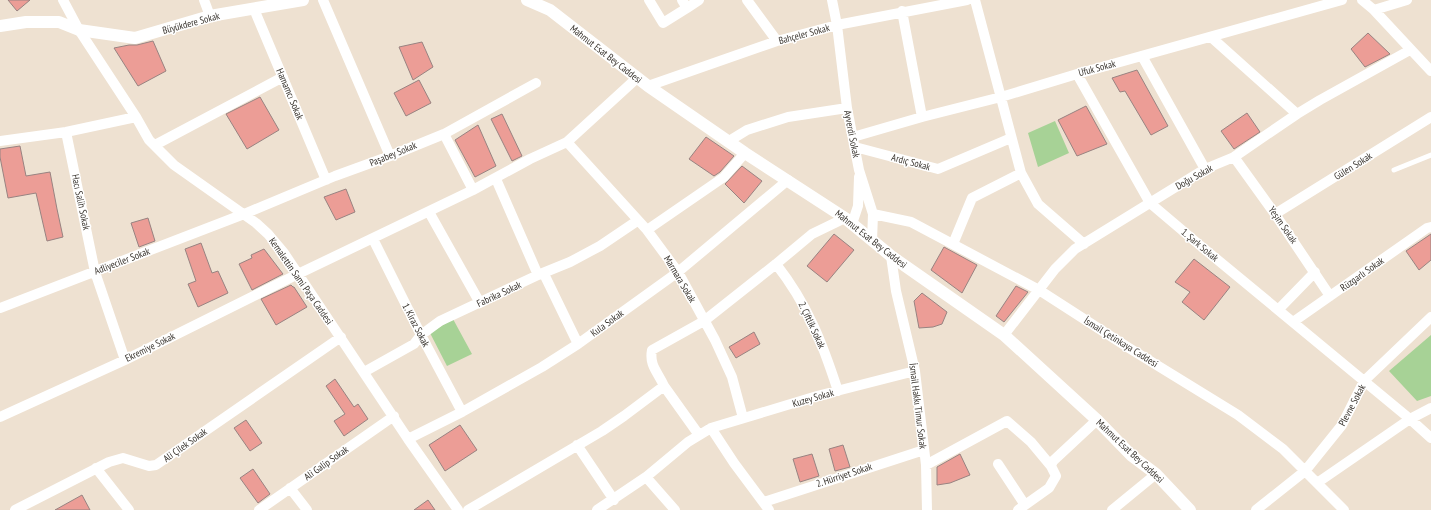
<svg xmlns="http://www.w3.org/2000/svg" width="1431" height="510" font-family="'PT Sans Narrow',sans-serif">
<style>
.green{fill:#a7d296}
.building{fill:#ec9d96;stroke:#988381}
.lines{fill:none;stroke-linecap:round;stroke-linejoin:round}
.service{stroke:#fff;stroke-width:5}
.minor{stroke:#fff;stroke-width:10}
.tertiary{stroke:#fff;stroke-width:12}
.labels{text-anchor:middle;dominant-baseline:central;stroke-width:3;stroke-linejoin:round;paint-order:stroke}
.street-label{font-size:10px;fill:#39342e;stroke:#fff}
</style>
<rect width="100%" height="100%" fill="#eee1d1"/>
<path class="green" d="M1055 121 1069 153 1038 167 1028 133Z
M453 319 472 354 447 366 430 333Z
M1431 335V396L1417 401 1389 371Z"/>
<path class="building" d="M8 0H30L17 11Z
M1368 33 1390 54 1365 67 1351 49Z
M153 41 166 71 138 86 114 48 129 45H137Z
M422 42 433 67 413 80 399 47Z
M1137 70 1168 126 1151 135 1125 91 1120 92 1112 78Z
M419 80 431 103 406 116 394 93Z
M260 97 279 130 247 149 226 114Z
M1086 106 1107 144 1077 156 1058 120Z
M1247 113 1260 132 1234 149 1221 131Z
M502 114 522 156 512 161 491 119Z
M478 125 496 166 475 177 455 140Z
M706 137 734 156 720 172 714 176 689 159Z
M20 146 26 176 50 172 57 209 63 237 47 241 36 193 8 198 0 157V149Z
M742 166 762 181 744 203 725 184Z
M346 189 355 212 336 220 324 197Z
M148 218 155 241 139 247 131 223Z
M834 234 854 250 827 282 807 266Z
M1431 234V260L1419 270 1406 251Z
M201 243 212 273 218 271 228 293 198 307 188 284 196 281 185 249Z
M944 247 977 265 962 293 931 270Z
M264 249 283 274 252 290 239 264 252 258 251 255Z
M1194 259 1230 287 1204 320 1182 302 1190 292 1175 282Z
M291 285 293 287H294L307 307 276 325 261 299Z
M1016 286 1028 292 1004 322 996 316Z
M922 293 947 312 942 324 933 327 919 328 914 301Z
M754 332 760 344 736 358 729 347Z
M335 379 354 407 358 404 368 419 344 436 334 421 345 414 326 386Z
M246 420 262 443 250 451 234 428Z
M460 425 477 450 445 471 429 445Z
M843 445 850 467 835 471 829 449Z
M812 454 819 476 800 482 793 459Z
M960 454 970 475 950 483 937 485V467Z
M253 469 270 494 258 503 240 478Z
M82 495 90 510H55Z
M428 500 435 510H414Z"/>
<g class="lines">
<path class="service" d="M1394 170 1431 155"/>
<path class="minor" d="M63 0 79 30 136 117 149 140 174 165 256 223 268 234 284 253 408 439 458 510
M204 0 210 16
M323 0 390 156
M649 0 663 23 687 8
M682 0 687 8 699 0
M747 0 777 41
M832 0 837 25 847 108 859 170 873 214 872 241
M975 0 1021 173 1038 204 1084 244
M1362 0 1374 10 1431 71
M254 9 326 180
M1374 10 1407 0
M902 11 922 117
M1211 37 1297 114
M1142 56 1205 169
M1077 74 1150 203 1196 242 1410 419 1431 438
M648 86 777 41 837 25 967 0
M66 132 95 272 125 360
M444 134 473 190
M853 137 922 117 1001 97 1077 74 1342 0
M0 141 66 132 136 117
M729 141 747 130 788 117 847 108
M567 142 647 230 678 272 715 340 732 377 743 418
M155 145 283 77
M855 147 938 169 1011 138
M1234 157 1275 214 1330 296
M496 179 538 275
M429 212 480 303
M873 214 911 222 1039 290 1129 348 1238 415 1283 449 1344 510
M1275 214 1431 117
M852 224 858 206 859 177
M647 230 724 177 745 153
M373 239 421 335 462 412
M953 244 972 198 1021 173
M891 256 896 291 915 371 926 465 927 510
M776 264C808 305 822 342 838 391
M544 274 578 344
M0 308 244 214 335 176 390 156 444 134 536 83
M1278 310 1315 272
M1293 322 1427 228 1431 227
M1004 335 1055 269 1075 249 1205 169 1234 157 1297 114 1320 100 1410 50
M364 372 414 344 421 335 440 321 538 275 570 262 600 246 637 221
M664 386 699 435
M0 417 125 360 298 274 473 190 530 159 567 142 637 78
M711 428 734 463 769 510
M408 439 462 412 542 367 578 344 678 272 788 180
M577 445 614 500
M998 464 1025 505
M926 465 1007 421 1031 442 1051 466
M96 468 129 510
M646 477 675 510
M1317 483 1410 419 1431 408
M290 488 307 510
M764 502 924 450
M15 510 109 462 123 458 149 466 156 465 341 337
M259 510 394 416
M468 510 602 431 624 416 664 386C658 372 649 366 652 350L704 321 776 264 812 234 845 218
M597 510 646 477 688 442 711 428 817 396 915 371
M1018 510 1049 488 1056 476 1051 466 1053 461 1097 420
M1112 510 1156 474
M1256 510 1305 471 1342 425 1364 381 1431 317"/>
<path class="tertiary" d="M527 0 550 10 648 86 745 153 845 218 891 256 1004 335 1097 420 1132 456 1156 474 1190 510
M0 26 26 22H59L79 30 135 38 210 16 303 0"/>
</g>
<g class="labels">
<g class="street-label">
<text transform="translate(191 23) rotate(-15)">Büyükdere Sokak</text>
<text transform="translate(804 34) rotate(-15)">Bahçeler Sokak</text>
<text transform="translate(606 54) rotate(38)">Mahmut Esat Bey Caddesi</text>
<text transform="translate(1097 68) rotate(-15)">Ufuk Sokak</text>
<text transform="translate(290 94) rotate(67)">Hamamcı Sokak</text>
<text transform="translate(852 134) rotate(79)">Ayverdi Sokak</text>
<text transform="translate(393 154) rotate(-22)">Paşabey Sokak</text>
<text transform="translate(911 162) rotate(15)">Ardıç Sokak</text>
<text transform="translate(1353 166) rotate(-32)">Gülen Sokak</text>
<text transform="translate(1194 177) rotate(-29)">Doğu Sokak</text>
<text transform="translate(81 202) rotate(78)">Hacı Salih Sokak</text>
<text transform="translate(1283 225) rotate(55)">Yeşim Sokak</text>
<text transform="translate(871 239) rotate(38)">Mahmut Esat Bey Caddesi</text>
<text transform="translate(1200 245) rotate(40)">1. Şark Sokak</text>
<text transform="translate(122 261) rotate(-21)">Adliyeciler Sokak</text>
<text transform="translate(1362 274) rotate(-35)">Rüzgarlı Sokak</text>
<text transform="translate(680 279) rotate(59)">Marmara Sokak</text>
<text transform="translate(301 281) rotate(55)">Kemalettin Sami Paşa Caddesi</text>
<text transform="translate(499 294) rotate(-25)">Fabrika Sokak</text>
<text transform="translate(607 323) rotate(-36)">Kula Sokak</text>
<text transform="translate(416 325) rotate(63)">1. Kiraz Sokak</text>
<text transform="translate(812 325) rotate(65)">2. Çiftlik Sokak</text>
<text transform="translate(1121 342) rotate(32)">İsmail Çetinkaya Caddesi</text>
<text transform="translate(150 347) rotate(-26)">Ekremiye Sokak</text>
<text transform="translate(813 398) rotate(-16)">Kuzey Sokak</text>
<text transform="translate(1352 405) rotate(-62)">Plevne Sokak</text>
<text transform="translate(918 406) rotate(83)">İsmail Hakkı Timur Sokak</text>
<text transform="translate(185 445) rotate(-35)">Ali Çilek Sokak</text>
<text transform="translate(1130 451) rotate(43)">Mahmut Esat Bey Caddesi</text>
<text transform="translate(326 463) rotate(-35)">Ali Galip Sokak</text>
<text transform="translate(844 475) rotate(-18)">2. Hürriyet Sokak</text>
</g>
</g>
</svg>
